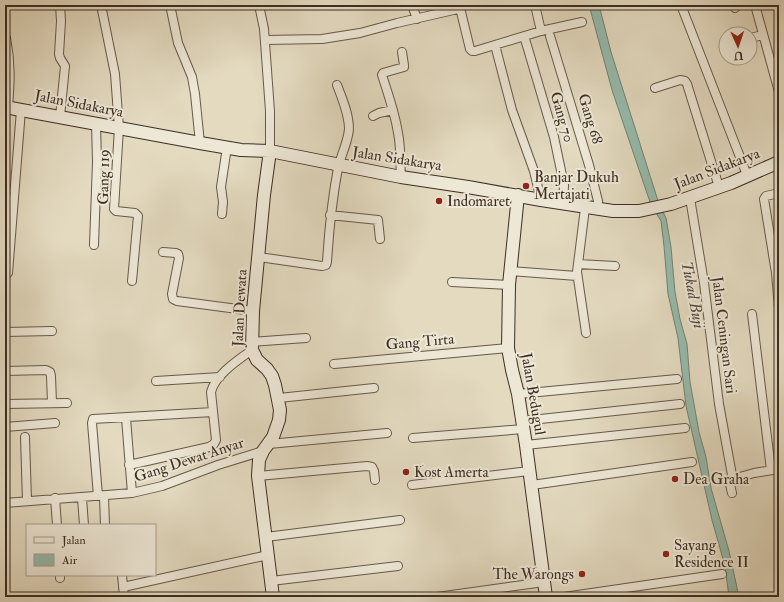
<svg xmlns="http://www.w3.org/2000/svg" width="784" height="602" font-family="'IM FELL Double Pica',serif">
<style>
.water{fill:#96bbac;stroke:#728375}
.lines{fill:none;stroke-linecap:round;stroke-linejoin:round}
.street-casing{stroke:#66594a;stroke-width:10}
.secondary-casing{stroke:#3d2e23;stroke-width:14}
.street{stroke:#ede7d6;stroke-width:8}
.secondary{stroke:#ede7d6;stroke-width:12}
.poi-dot{fill:#8f2418;stroke:#ede7d6;stroke-width:1.5}
.labels{text-anchor:middle;dominant-baseline:central;stroke-width:4;stroke-linejoin:round;paint-order:stroke}
.street-label{font-size:15px;fill:#3d2e23;stroke:#ede7d6}
.poi-label{font-size:15px;fill:#3d2e23;stroke:#ede7d6;text-anchor:start}
.water-label{font-size:16px;font-style:italic;fill:#4f4a3e;stroke:#ede7d6}
</style>
<rect width="100%" height="100%" fill="#e3dac0"/>
<filter id="stains"><feTurbulence type="fractalNoise" baseFrequency=".005" numOctaves="4"/><feColorMatrix values="0 0 0 0 .2 0 0 0 0 .09 0 0 0 0 .02 0 0 0 .5 -.17"/></filter>
<radialGradient id="worn" r=".72"><stop offset=".6" stop-color="#630" stop-opacity="0"/><stop offset="1" stop-color="#630" stop-opacity=".3"/></radialGradient>
<path class="water" d="M589 5H599L611 52 659 204 666 218 671 247 675 292 680 319 687 344 690 382 699 432 706 457 711 488 729 551 739 597H729L725 566 712 520 686 406 678 338 668 294 664 246 661 221 651 205 612 90Z"/>
<g class="lines">
<defs>
<path id="street" d="M60 5 61 21 59 54 60 58 65 66 60 117
M101 5 115 74 119 128 114 209 116 211 135 213 138 216 132 281
M170 5 178 43 192 77 195 94 200 143
M259 5 264 29 270 111V151
M412 5 417 19
M535 5 541 31
M681 5 747 175
M734 5 735 8
M755 5 779 92
M550 36 589 165 598 201V210
M6 38C11 63 10 83 8 107
M750 38 763 35
M525 39 554 137 564 185 563 204
M265 40 322 39 360 33 397 23 458 9 461 12 470 49 472 51H475L541 31 582 22
M495 45 512 110 534 171 541 200
M655 88 680 80 685 81 687 84 719 187
M373 116 379 113 393 110
M401 177C400 162 401 147 398 133 395 113 388 94 382 75L383 73 404 67V65L402 52
M779 193 766 196 764 199 776 273 779 308
M690 198 704 283 719 404 732 475
M585 208 577 272 586 333
M222 214 223 202 221 187 227 147
M330 215 378 220 380 239
M94 245 97 162 96 124
M163 252 176 253 178 254 179 258 172 294 173 299 177 301 253 311
M259 257 322 266 326 265 327 262C329 230 332 200 338 168 341 155 348 142 349 129 349 114 342 98 337 85
M578 264 615 266
M510 271 577 276
M5 272 8 273 21 110
M452 282 509 285
M752 314 771 470
M5 332 52 331
M252 342 306 338
M334 364 508 348
M5 371 46 370 50 372 51 376 52 403
M156 381 220 377
M518 394 677 379
M279 398 374 388
M5 404 67 403
M126 418 132 493
M522 421 680 404
M5 427 55 423
M25 437 27 501
M413 438 524 429
M269 444 387 433
M526 445 685 428
M129 465 209 447 214 444 216 440 211 392C215 375 238 360 252 350
M258 476 367 466 372 467 374 471 375 480
M412 485 529 471
M532 485 692 462
M732 493 729 480 754 473 779 469
M98 496 92 423 93 419 213 412
M104 496 105 525
M55 498 57 525
M82 498 84 525
M5 503 132 493 162 486 218 465 263 451
M266 537 400 520
M60 575V578
M122 575 124 597
M271 581 398 566
M123 587 268 555
M437 597 544 582
M564 597 722 574"/>
<path id="secondary" d="M5 107 200 143 241 150 270 151 401 177 468 187 541 200 613 211H639L671 204 731 183 779 162
M270 151 264 195 253 311 252 350 257 360 267 369 272 376 275 385 280 410 279 420 273 437 263 451 259 460 258 476 273 597
M518 195 509 285 508 348 512 370 518 394 526 445 546 597"/>
</defs>
<use href="#street" class="street-casing"/>
<use href="#secondary" class="secondary-casing"/>
<use href="#street" class="street"/>
<use href="#secondary" class="secondary"/>
</g>
<g class="poi-dot">
<circle cx="526" cy="186" r="4"/>
<circle cx="439" cy="201" r="4"/>
<circle cx="406" cy="472" r="4"/>
<circle cx="675" cy="479" r="4"/>
<circle cx="666" cy="554" r="4"/>
<circle cx="582" cy="574" r="4"/>
</g>
<g class="labels">
<g class="street-label">
<text transform="translate(79 104) rotate(11)">Jalan Sidakarya</text>
<text transform="translate(562 117) rotate(74)">Gang 70</text>
<text transform="translate(590 119) rotate(73)">Gang 68</text>
<text transform="translate(397 159) rotate(9)">Jalan Sidakarya</text>
<text transform="translate(717 169) rotate(-21)">Jalan Sidakarya</text>
<text transform="translate(104 177) rotate(-89)">Gang 119</text>
<text transform="translate(240 308) rotate(-87)">Jalan Dewata</text>
<text transform="translate(724 335) rotate(83)">Jalan Ceningan Sari</text>
<text transform="translate(420 342) rotate(-5)">Gang Tirta</text>
<text transform="translate(533 394) rotate(80)">Jalan Bedugul</text>
<text transform="translate(189 460) rotate(-18)">Gang Dewat Anyar</text>
</g>
<g class="poi-label">
<text x="534" y="177">Banjar Dukuh<tspan x="534" dy="17">Mertajati</tspan></text>
<text x="447" y="201">Indomaret</text>
<text x="414" y="472">Kost Amerta</text>
<text x="683" y="479">Dea Graha</text>
<text x="674" y="545">Sayang<tspan x="674" dy="17">Residence II</tspan></text>
<text x="574" y="574" text-anchor="end">The Warongs</text>
</g>
<g class="water-label">
<text transform="translate(693 295) rotate(79)">Tukad Buji</text>
</g>
</g>
<rect width="784" height="602" fill="none" stroke="#e3dac0" stroke-width="20"/>
<rect x="6" y="6" width="772" height="590" fill="none" stroke="#3d2e23" stroke-width="2"/>
<rect x="10" y="10" width="764" height="582" fill="none" stroke="#3d2e23"/>
<rect x="26" y="524" width="130" height="52" fill="#ede7d6" stroke="#a79d8e"/>
<rect x="34" y="537" width="20" height="6" fill="#ede7d6" stroke="#a79d8e"/>
<text x="62" y="544" font-size="12" fill="#3d2e23">Jalan</text>
<rect x="34" y="554" width="20" height="12" fill="#96bbac" stroke="#a79d8e"/>
<text x="62" y="564" font-size="12" fill="#3d2e23">Air</text>
<g transform="translate(738 46) rotate(177)"><circle r="19" fill="#ede7d6" stroke="#a79d8e"/>
<path d="M0-3L7 15L0 10L-7 15Z" fill="#8f2418"/>
<text y="-6" font-size="11" font-weight="bold" text-anchor="middle" fill="#3d2e23">U</text>
</g>
<rect width="100%" height="100%" filter="url(#stains)"/>
<rect width="100%" height="100%" fill="url(#worn)"/>
</svg>
